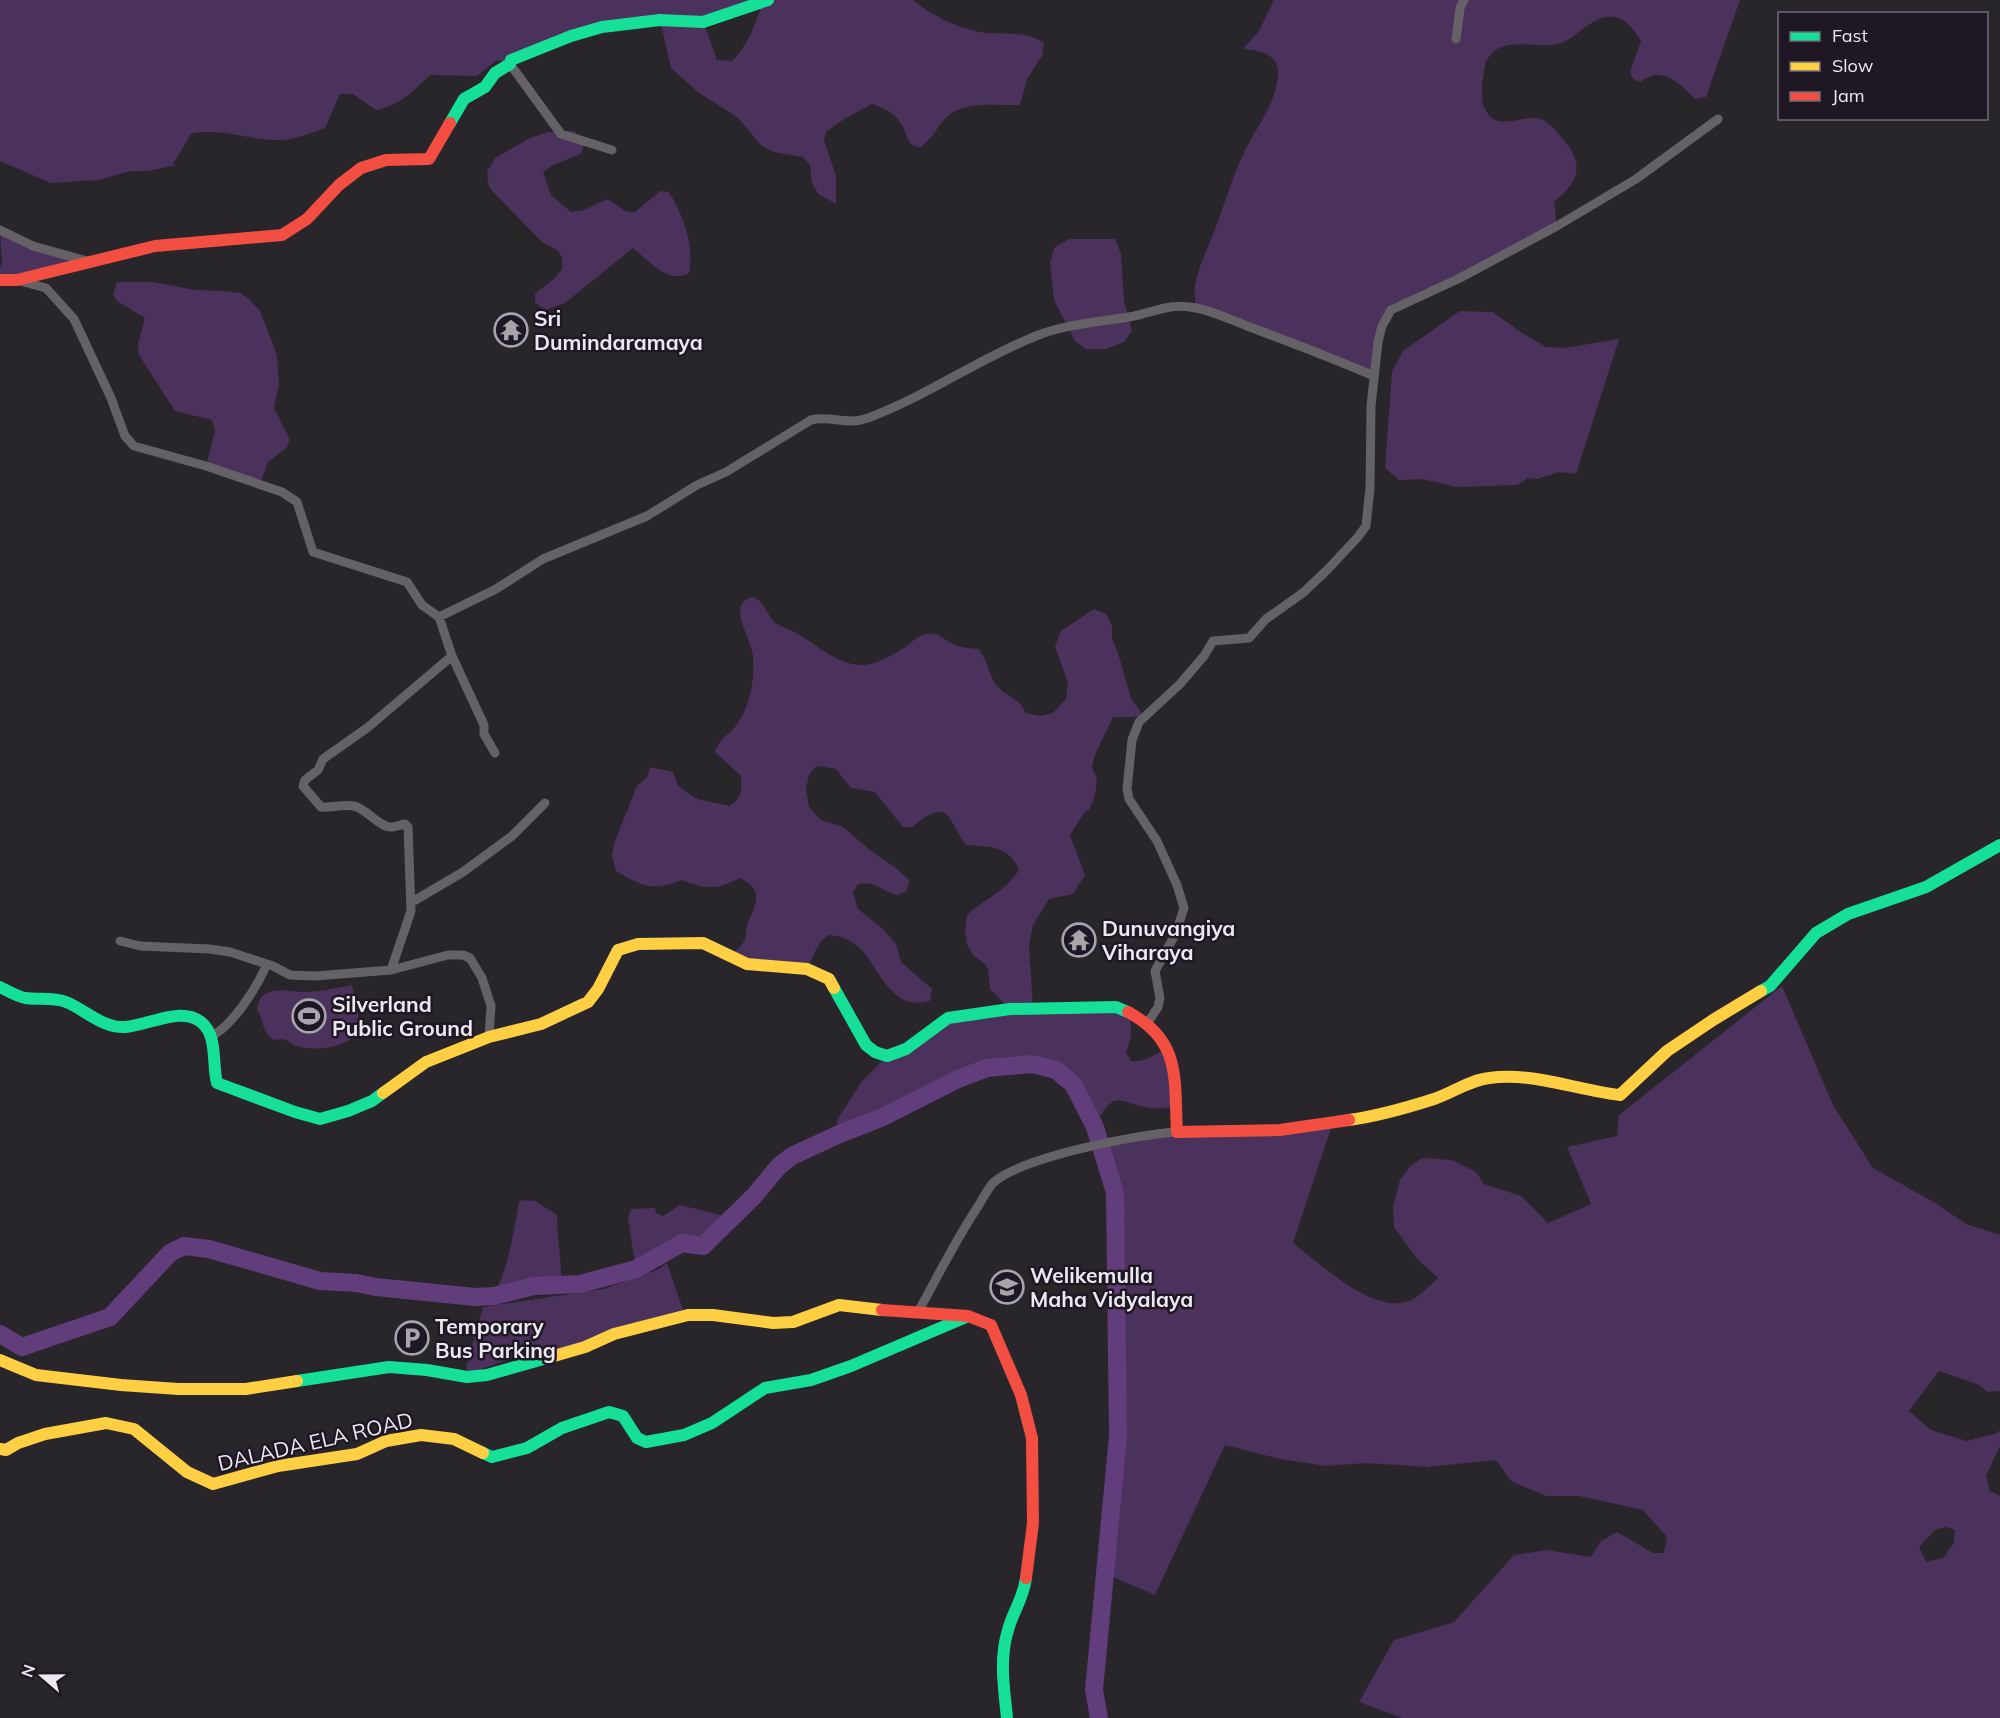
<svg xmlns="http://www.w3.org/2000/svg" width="2000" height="1718" font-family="Mulish,sans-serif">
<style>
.green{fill:#4b325c;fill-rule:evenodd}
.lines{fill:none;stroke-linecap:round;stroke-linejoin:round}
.river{stroke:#623d7c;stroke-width:18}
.street{stroke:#646266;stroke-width:9}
.fast{stroke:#16e098;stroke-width:12}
.slow{stroke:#ffcf43;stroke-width:12}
.jam{stroke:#f24e42;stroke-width:12}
.labels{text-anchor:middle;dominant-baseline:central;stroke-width:5;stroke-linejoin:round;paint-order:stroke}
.poi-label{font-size:21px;font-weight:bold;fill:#ede8f0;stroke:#1f1824;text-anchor:start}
.street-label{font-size:21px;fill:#ede8f0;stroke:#1f1824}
</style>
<rect width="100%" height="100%" fill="#28252b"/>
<path class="green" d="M0 0H913C932 16 956 27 980 32 1001 36 1026 29 1044 43L1042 56 1027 79 1020 105C996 106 964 100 946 118 937 127 932 139 921 147 907 147 909 138 903 127 897 115 884 107 872 104L844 119 826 132 824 140 836 176V204L818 194 812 183 810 165 803 157 774 152 762 146 737 117 699 93 671 68 660 20 602 27 510 64 497 60 477 76 430 75C412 92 401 105 376 110L353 94H340L325 128C311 133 294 140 280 140 250 141 220 127 191 134L173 164 177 165 147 171H131L98 180 51 183 0 161ZM763 1C755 24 750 43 732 61L717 60 704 23Z
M1274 0H1740L1706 97 1695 99C1686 89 1668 72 1654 75 1649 76 1644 80 1640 82L1633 79 1630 72 1641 41C1636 33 1628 21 1618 18 1597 11 1580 34 1564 42 1547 50 1517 39 1499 48 1494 50 1489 57 1486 61 1483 77 1476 106 1492 118 1506 128 1526 114 1541 119 1549 122 1556 131 1562 138 1585 164 1580 181 1554 202L1557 226 1391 310 1382 326 1374 376 1196 308C1195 300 1194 292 1195 285 1199 264 1210 244 1217 224 1227 197 1235 168 1249 143 1261 121 1278 98 1278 71 1277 53 1257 50 1243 49L1259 31Z
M574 131 585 142 581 154 553 165 543 172 551 195 571 212 584 210 607 199 627 212H635L660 191 669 192C683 215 695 246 689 273 668 285 648 260 633 248L565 303 545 310 535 302V294L556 277 562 269V258L558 251 541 241 496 195 489 187 487 172 495 158 530 138 548 132Z
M0 230 87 261 0 280V268L2 263Z
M1069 239H1115L1121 254 1124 301 1132 331 1124 342 1106 349H1086L1075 341 1054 300 1050 264 1054 248Z
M117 282H153L195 290 224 291 240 293 249 299 260 311 277 355 279 385 274 408 290 440 286 448 268 462 260 484 206 466 215 431 212 420 175 411 139 355 138 344 145 318 117 301 113 295Z
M1460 311 1493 312 1519 331 1546 347 1565 348 1619 339 1576 474 1559 472 1537 479 1528 478 1517 485 1457 487 1422 479 1399 480 1385 468 1392 372 1403 351Z
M754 597C766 603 767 617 777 624 784 628 792 630 798 634 817 645 837 664 860 665 874 666 895 654 907 646 913 641 918 636 926 634 938 631 945 641 955 645 963 648 969 648 978 649 989 661 989 678 998 687 1009 699 1017 695 1026 713L1040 716 1053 713 1066 699 1068 683 1055 647 1061 631 1094 609 1106 614 1112 626V639L1118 653 1131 698 1144 717H1113L1094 757 1092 767 1097 779 1095 795 1089 810 1084 813 1070 835 1085 875 1073 894 1049 899 1033 925 1029 945 1033 1009 1128 1011C1132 1027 1133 1037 1126 1052L1131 1061C1150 1062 1152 1053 1169 1049L1175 1107C1168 1107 1159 1109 1151 1108 1118 1104 1115 1086 1095 1127L1073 1085 1056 1070 1032 1064 987 1068 958 1079 883 1117 837 1135V1120L863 1080 887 1056 948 1018 1010 1009 990 989 988 969 984 963 974 956 967 944 965 929 967 915C985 899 1006 891 1019 870 1009 845 990 847 966 845 946 817 950 796 912 827H903L875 792 851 788 836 769 821 766 815 767 809 775 806 789 809 807 821 820 843 827 871 851 896 868 910 881 906 891 898 895C881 892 877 880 858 884L853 893 858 909 883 929 896 944 901 962 932 989 930 1001C922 1002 915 1004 907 1001 875 988 873 941 835 936 831 935 830 934 826 937 818 942 812 960 807 969L730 957C734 952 743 945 745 939 747 934 746 929 747 925 755 904 766 891 740 878 714 891 708 889 681 880 652 893 641 885 616 871L612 855 615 841 637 786 647 777 650 767 673 772 678 786 697 799 730 806C742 797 742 791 741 776L715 752C722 736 725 738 735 727 750 709 755 679 753 656 752 640 724 601 754 597Z
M352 985C354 997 361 1015 358 1027 354 1048 316 1051 300 1047 288 1044 289 1037 274 1040 260 1030 265 1021 257 1010 260 983 285 991 304 992 320 992 336 988 352 985Z
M1782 986 1833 1105 1873 1168 1937 1204 1966 1224 2000 1235V1391L1988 1392 1977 1384 1939 1371 1909 1411 1931 1430 1967 1441 1997 1433 2000 1430V1446L1986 1476 1990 1491 2000 1496V1718H1402L1359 1702 1394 1640 1454 1622 1514 1555 1547 1550 1591 1557 1601 1541 1617 1532 1653 1553H1664L1667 1537 1643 1510 1579 1496H1546L1511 1481 1496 1460 1428 1467 1366 1463 1326 1466 1280 1459 1225 1445 1155 1595 1106 1574 1118 1436 1115 1193 1101 1145 1161 1133 1333 1122 1293 1243C1321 1264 1371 1314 1409 1301 1419 1297 1430 1285 1438 1278L1417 1259 1394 1227 1393 1206 1400 1180 1410 1166 1423 1158 1452 1160 1476 1172 1484 1184 1521 1196 1548 1223 1591 1204 1567 1147 1617 1136 1619 1115ZM1946 1527 1955 1530 1954 1543 1943 1558 1926 1562 1919 1547 1935 1530Z
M523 1200 535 1201 557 1215C557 1239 562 1261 561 1285L534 1286 494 1296C509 1264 513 1236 519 1202Z
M680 1205 733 1218 703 1246 682 1243 636 1269 628 1218 631 1209 655 1208 656 1213 663 1216Z
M667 1263 683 1310 568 1349 516 1357 476 1371H468L466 1367 483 1307 604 1289 659 1269Z"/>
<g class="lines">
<path class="river" d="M0 1334 22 1347 110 1317 170 1253 184 1246 209 1249 320 1281 356 1283 376 1287 475 1297 494 1296 534 1286 580 1284 636 1269 682 1243 703 1246 754 1196 779 1166 792 1156 837 1135 883 1117 958 1079 987 1068 1032 1064 1056 1070 1073 1084 1095 1127 1115 1193 1118 1436 1094 1690 1099 1718"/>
<path class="street" d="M1456 39 1460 8 1464 0
M510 64 561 134 612 150
M0 230 33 246 87 261
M20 281 46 288 74 319 111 398 125 436 134 446 206 466 282 492 297 502 313 552 407 582 422 605 439 617 452 656 484 725V734L495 753
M439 617 496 589 543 559 647 516 697 485 726 472 811 420C832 415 845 426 868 418 927 396 978 359 1036 336 1066 324 1098 322 1129 317 1154 313 1169 302 1196 308 1213 311 1231 320 1247 326 1290 342 1332 358 1374 376
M412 902 463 872 512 836 545 803
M120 941 140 946 210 949 230 952 273 966 290 975 315 976 391 970 448 955H463L470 958 482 978 491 1006 489 1037
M391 970 411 911 408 827 405 824C400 825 395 827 391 827 379 827 367 809 354 806 343 804 332 808 321 807L303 786 305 780 318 770 323 759 367 728 452 656
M1147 1024 1158 1007 1160 998 1155 971 1176 933 1184 908 1177 885 1157 841 1129 799 1127 789 1132 740 1139 722 1180 684 1204 656 1213 641 1249 638 1266 619 1304 592 1329 568 1357 538 1366 526 1370 488 1371 406 1378 342 1382 326 1391 310 1460 278 1557 226 1636 179 1718 119
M210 1037C233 1026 257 987 267 964
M918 1312C938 1276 956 1239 979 1205 983 1198 988 1188 994 1182 1023 1157 1138 1134 1177 1132"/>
<path class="fast" d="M450 123 464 99 485 87 495 73 510 64 511 60 571 36 602 27 660 20 703 22 768 0
M0 987C8 991 16 996 25 998 39 1000 53 997 66 1002 86 1010 102 1028 125 1027 147 1026 180 1006 201 1022 218 1035 212 1065 217 1083L295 1112 320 1119 348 1111 372 1101 383 1093
M834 988 866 1045 875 1052 887 1056 906 1049 948 1018 1010 1009 1116 1007 1128 1012
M1761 991 1770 986 1816 933 1848 914 1926 887 2000 845
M297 1381 389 1367 427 1370 467 1377 487 1375 554 1356
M483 1453 492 1457 527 1448 562 1428 609 1412 623 1416 637 1438 646 1442 684 1435 712 1423 765 1388 811 1380 851 1366 966 1317
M1007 1718C1004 1688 999 1659 1008 1630 1013 1611 1023 1600 1026 1578"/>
<path class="slow" d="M383 1093 426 1062 489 1037 541 1024 588 1002 598 989 618 950 638 944 703 943 747 964 807 969 829 979 834 988
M1349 1120C1378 1116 1406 1108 1434 1099 1452 1093 1470 1080 1489 1078 1535 1072 1576 1090 1620 1095L1667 1051 1713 1020 1761 991
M554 1356 585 1347 614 1334 688 1315H713L773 1323 793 1322 839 1305 882 1310
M0 1360 36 1375 121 1385 178 1389H246L297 1381
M0 1449 6 1450 18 1443 45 1434 106 1423 134 1429 187 1472 213 1484 278 1466 357 1454 386 1441 421 1435 454 1439 483 1453"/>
<path class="jam" d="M0 280H17L155 246 282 235 307 219 339 185 361 168 386 160 429 159 450 123
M1128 1012C1182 1041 1174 1079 1177 1132L1280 1130 1349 1120
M882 1310 968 1316 991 1325 1021 1395 1032 1438 1033 1523 1026 1578"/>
</g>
<defs>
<symbol id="temple-ring" viewBox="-11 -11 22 22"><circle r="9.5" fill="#1f1824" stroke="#a8a4ab" stroke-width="1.5"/><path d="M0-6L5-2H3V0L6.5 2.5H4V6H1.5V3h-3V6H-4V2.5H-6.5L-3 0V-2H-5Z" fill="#a8a4ab"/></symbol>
<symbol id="stadium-ring" viewBox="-11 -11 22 22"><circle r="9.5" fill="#1f1824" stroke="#a8a4ab" stroke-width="1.5"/><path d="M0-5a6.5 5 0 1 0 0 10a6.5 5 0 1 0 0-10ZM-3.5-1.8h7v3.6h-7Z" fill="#a8a4ab"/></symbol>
<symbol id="school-ring" viewBox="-11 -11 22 22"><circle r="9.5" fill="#1f1824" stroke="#a8a4ab" stroke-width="1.5"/><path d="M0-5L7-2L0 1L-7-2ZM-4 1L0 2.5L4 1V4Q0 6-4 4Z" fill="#a8a4ab"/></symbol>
<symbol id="parking-ring" viewBox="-11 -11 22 22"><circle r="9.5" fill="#1f1824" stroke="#a8a4ab" stroke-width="1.5"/><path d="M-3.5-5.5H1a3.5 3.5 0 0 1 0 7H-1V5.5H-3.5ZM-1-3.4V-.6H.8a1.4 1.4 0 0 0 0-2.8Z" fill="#a8a4ab"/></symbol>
</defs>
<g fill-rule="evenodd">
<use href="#temple-ring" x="492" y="311" width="38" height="38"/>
<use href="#temple-ring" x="1060" y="921" width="38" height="38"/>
<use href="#stadium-ring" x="290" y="997" width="38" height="38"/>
<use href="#school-ring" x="988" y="1268" width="38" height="38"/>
<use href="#parking-ring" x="393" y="1319" width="38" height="38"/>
</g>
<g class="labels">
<g class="poi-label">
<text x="534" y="318">Sri<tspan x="534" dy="24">Dumindaramaya</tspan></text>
<text x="1102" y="928">Dunuvangiya<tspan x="1102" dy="24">Viharaya</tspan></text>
<text x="332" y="1004">Silverland<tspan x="332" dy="24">Public Ground</tspan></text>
<text x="1030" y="1275">Welikemulla<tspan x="1030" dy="24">Maha Vidyalaya</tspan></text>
<text x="435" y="1326">Temporary<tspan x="435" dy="24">Bus Parking</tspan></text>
</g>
<g class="street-label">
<text transform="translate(315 1441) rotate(-13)">DALADA ELA ROAD</text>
</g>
</g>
<rect x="1778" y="12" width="210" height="108" fill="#1f1824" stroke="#716b76" stroke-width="1.5"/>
<rect x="1790" y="32" width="30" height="9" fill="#16e098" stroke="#716b76" stroke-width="1.5"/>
<text x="1832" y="42" font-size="18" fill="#ede8f0">Fast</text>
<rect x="1790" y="62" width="30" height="9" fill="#ffcf43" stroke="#716b76" stroke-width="1.5"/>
<text x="1832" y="72" font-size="18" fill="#ede8f0">Slow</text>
<rect x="1790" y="92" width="30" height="9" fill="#f24e42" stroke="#716b76" stroke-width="1.5"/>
<text x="1832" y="102" font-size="18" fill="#ede8f0">Jam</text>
<g transform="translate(42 1676) rotate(290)" stroke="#1f1824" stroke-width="4.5" paint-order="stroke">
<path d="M0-4.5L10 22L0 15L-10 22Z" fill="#ede8f0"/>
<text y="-9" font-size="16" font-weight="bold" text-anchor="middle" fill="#ede8f0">N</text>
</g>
</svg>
